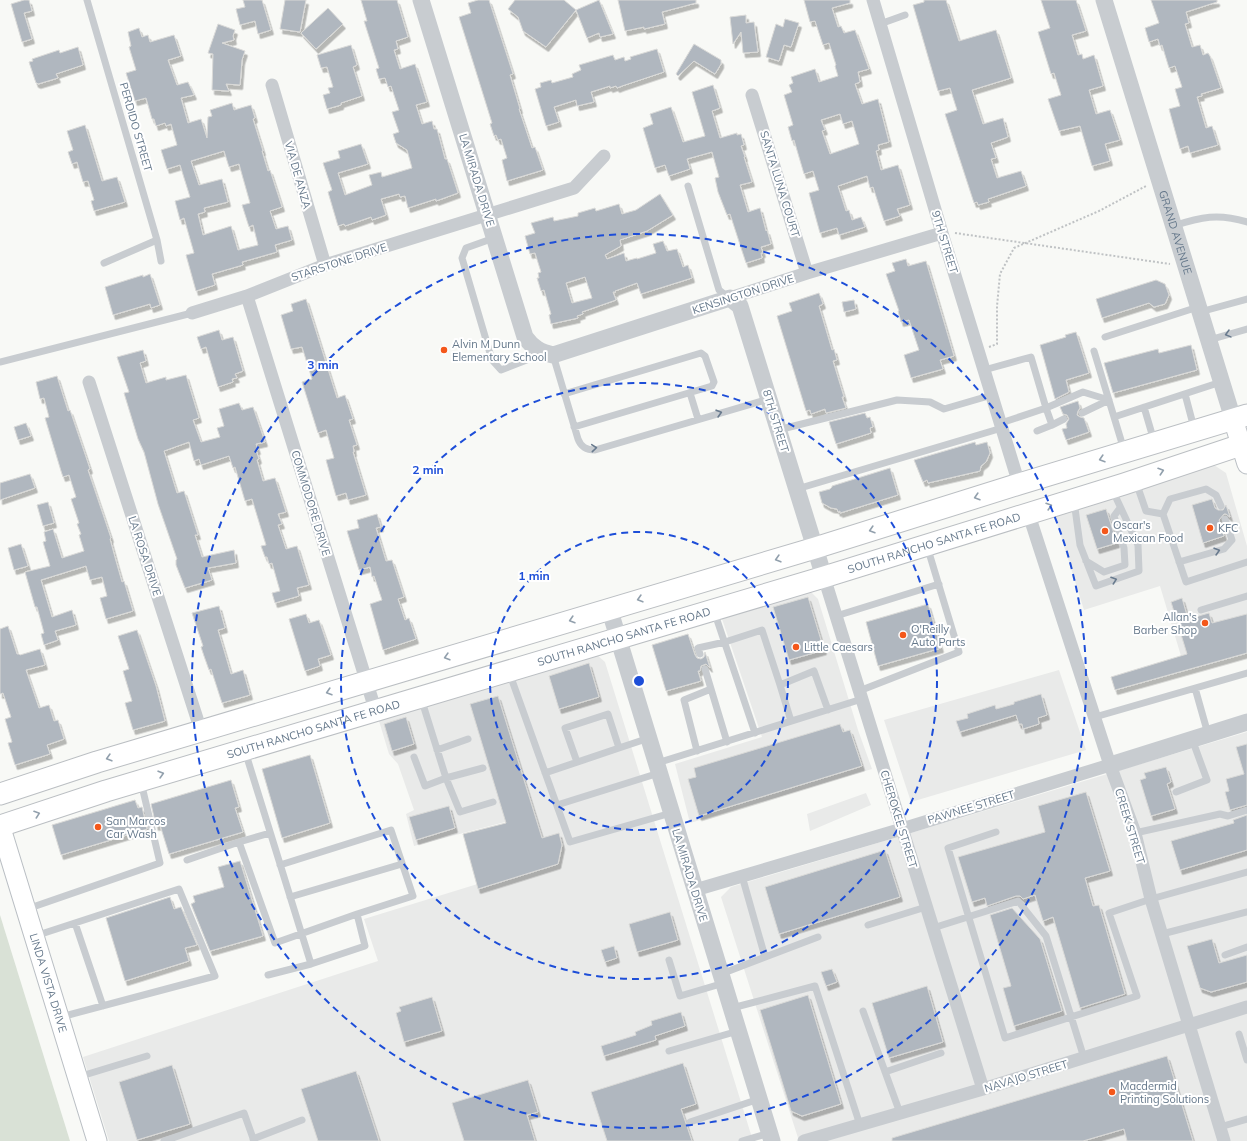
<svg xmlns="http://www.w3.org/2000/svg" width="1247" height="1141" font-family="Mulish,sans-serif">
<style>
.built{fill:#e9eae9}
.green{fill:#d9e1d6}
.building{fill:#b0b7bf;stroke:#dadad8;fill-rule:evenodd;filter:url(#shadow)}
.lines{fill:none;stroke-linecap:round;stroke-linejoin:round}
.secondary-casing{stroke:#babfc4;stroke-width:21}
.primary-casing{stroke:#bbbfc3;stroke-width:23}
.path{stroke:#bfc2c4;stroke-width:2;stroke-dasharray:2 2;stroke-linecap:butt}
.service{stroke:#c8ccd0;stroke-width:7}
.minor{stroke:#c8ccd0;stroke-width:13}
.tertiary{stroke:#c8ccd0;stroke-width:17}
.secondary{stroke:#fff;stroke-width:19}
.primary{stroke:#fff;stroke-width:21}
.oneway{stroke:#697b8e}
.oneway2{stroke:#92a0ad}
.ring{fill:none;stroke:#1d4ed8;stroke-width:2;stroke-dasharray:7 5}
.poi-dot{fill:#f4571a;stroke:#fff;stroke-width:1.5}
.labels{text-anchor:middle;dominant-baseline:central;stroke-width:4;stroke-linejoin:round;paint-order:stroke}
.street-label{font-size:11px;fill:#64778a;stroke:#fff}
.poi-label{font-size:11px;fill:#64778a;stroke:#fff;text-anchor:start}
.centre{fill:#1d4ed8;stroke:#fff;stroke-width:2}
.ring-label{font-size:12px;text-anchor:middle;font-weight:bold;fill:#1d4ed8;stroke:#fff;stroke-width:4;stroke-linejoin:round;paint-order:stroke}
</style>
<defs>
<filter id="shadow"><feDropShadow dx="2.5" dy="4.5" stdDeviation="0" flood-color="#0004"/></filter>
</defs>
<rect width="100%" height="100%" fill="#f8f9f6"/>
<path class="built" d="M1214 465 1226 473 1247 546V636L1181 656 1160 586 1084 610 1054 514Z
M809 590 818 599 858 730 872 769 690 823 675 764 762 737 720 613Z
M590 653 596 654 605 662 753 1141H109L83 1057 378 961 364 919 520 871 505 822 414 846 406 814 414 810 398 764 389 754 379 721Z
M1059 670 1086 750 911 802 884 720Z
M1247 732V1141H799L721 897 731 887Z
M866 793 871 805 810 831 807 814Z"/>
<path class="green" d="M0 915 70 1141H0Z"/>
<path class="building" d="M24 0H29L32 11 24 13 32 39 22 42 11 4Z
M243 0H262L271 30 258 34 255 21 240 25 236 9 245 7Z
M285 0H306L300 32 280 29Z
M361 0H397L408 37 396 41 398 49 394 50 400 69 415 64 427 102 416 105 422 124 432 121 434 129H437L445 159H447L458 193 436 201V199L408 208 405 196 400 197 399 194 381 199 386 215 372 220 371 217 345 226 344 224 338 226 328 192 332 190 323 163 340 158 338 151 361 144 368 164 338 173 345 195 372 185 369 175 381 172 382 177 412 168 407 150 396 143 393 134 399 132 392 112 399 110 391 86 388 87 385 78 379 79 376 69 379 68 364 21H367Z
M478 0H489L513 74 510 75 520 109H519L532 148 535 147 543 170 507 181 502 160 507 158 501 139 498 140 496 135 494 136 490 124 492 123 459 17 471 13 468 3Z
M515 0H564L576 10 599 0 613 34 600 37 599 33 587 38 576 10 546 47 523 31 518 17 508 9Z
M618 0H696V3L662 12 665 24 644 29V27L625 31Z
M804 0H850V3L832 8 838 27 841 26 844 33 855 30 869 69 858 72 860 82 855 84 862 104 878 99 889 142 878 145 879 150 876 151 881 170 898 165 910 205 897 209 900 216 884 221 873 187 870 188 867 176 838 186 846 211 849 210 852 220 861 217 865 227 839 235 837 228 820 233 809 193 819 190 813 171 804 174 794 140 792 141 788 127 793 125 784 95 792 92 789 85 793 83 791 77 815 69 819 82 838 76 835 66 836 65 829 43 823 45 815 21 810 22ZM840 114 843 124 852 121 859 144 830 154 822 131 825 130 821 120Z
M924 0H946L959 41 996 30 1011 78 972 90 983 124 1003 118 1008 137 991 143 996 158 991 159 997 178 1021 171 1026 186 988 199 989 202 978 205 977 202 974 203 945 114 957 110 950 88 938 91 913 5 924 2Z
M1041 0H1076L1086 31 1072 35 1078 55 1082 54 1083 59 1094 55 1103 86 1089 90 1096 114 1110 110 1120 140 1105 144 1110 161 1092 166 1080 126 1059 131 1048 99 1061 95 1054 73 1051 74 1038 32 1050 28Z
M1151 0H1217V2L1186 12 1189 23 1185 24 1192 47 1200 45 1203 55 1208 53 1210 56 1221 88 1201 94 1202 96 1197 97 1206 128 1212 126 1218 145 1190 153 1188 146 1180 149 1169 109 1180 106 1175 89 1182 87 1175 66 1169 68 1162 45 1160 46 1158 39 1149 42 1145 28 1159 23Z
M328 8 343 24 316 49 301 33Z
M746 15V23L754 22 758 52 743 53 741 32 733 44 730 17Z
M785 19 799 23 791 47 784 45 779 61 766 57 776 24 783 27Z
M218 24 235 30 233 36 234 40 222 43 245 51 242 60 240 85 226 84 229 91 212 90 213 54 208 53Z
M139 28 142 37 148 35 150 42 174 35 181 56 168 60 177 85 188 82 194 95 181 98 188 123 201 119 207 138 208 117 212 116 210 110 232 103 234 110 251 105 255 118 253 119 263 151H262L268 171 270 170 282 207 270 211 276 229 288 226 292 240 275 245 277 252 242 262 243 265 212 274 215 285 196 291 186 255 194 253 184 218 180 220 175 201 190 197 180 165 167 169 161 150 177 145 171 124 166 126 165 123 156 126 154 119H152L146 98 135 101 126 73 136 70 129 47 131 46 128 32ZM224 151 229 167 239 164 250 203 242 205 249 227 253 225 258 245 238 250 231 226 203 235 198 214 205 212 204 208 228 202 222 179 199 185 191 161Z
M694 44 721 60V64L715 74 694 61 678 76 676 74Z
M351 45 357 65 353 67 362 96 341 103V105L327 109 323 95 330 93 328 88 333 87 327 67 321 68 317 55Z
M78 47 83 65 56 74 58 78 38 84 37 83H36L29 62 33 61 32 59 59 50 60 53Z
M657 49 664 72 622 86 617 88 616 86 610 88V86L591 92 594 102 577 106 576 100 554 107 559 122 546 126 535 89 541 87 540 83 551 80 552 83 573 77 572 74 581 70 579 65 613 55 615 60 624 57 625 61 631 59 630 57Z
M713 85 720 108 712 111 720 138 737 133V135L741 134 744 145 741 146 745 157H744L752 182 740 185 748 212 760 208 766 231 767 230 771 244 761 247 763 253H761L762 258 746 263 730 214 727 215 718 192 715 178 719 177 712 152 687 159 690 169 669 176 665 165 655 168 643 128 653 124 650 114 671 107 683 142 705 136 692 92Z
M85 125 102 181 117 177 125 202 94 211 91 201 94 200 88 181 83 182 77 162 72 164 68 152 73 150 67 131Z
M660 194 673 215 647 231 620 240 621 246 605 255 607 259 624 253 626 261 637 258V259L656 253 653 244 663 241 667 251 677 249 683 267 688 265 692 278 641 294 637 283 615 291 616 292H613L616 300 582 312 583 314 577 316 578 318 551 324 549 315 551 314 544 290 541 291 537 278H539L538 273 541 272 535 253 530 254 525 236 535 233 531 223 553 217 554 221 578 216V213L595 208 596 211 619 204 622 214 636 210ZM585 277 592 298 572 303 566 283Z
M906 259 908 266 926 261 954 356 940 360 943 369 911 378 904 355 919 350 909 320 901 322 898 311H899L886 274 895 271 892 263Z
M150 274 160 305 151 308 150 304 113 315 105 287 143 275V277Z
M1156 280 1165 284 1169 295 1165 304 1154 307 1149 303 1102 318 1096 299Z
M819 293 823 304 819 306 832 350 834 349 837 360 833 361 844 397H842L846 408 826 413 825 409 811 414 810 410 806 411 777 316 792 311 789 303Z
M306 299 337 398 345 395 353 419 349 420 357 445 353 446 354 452H353L366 495 348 500 346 493 336 496 326 460 334 458 326 430 318 433 302 382 312 379 302 347 291 349 281 315 293 311 291 304Z
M854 300 856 309 844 312 842 302Z
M219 330 222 340 233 337 243 371 235 374 237 378 232 379 233 382 218 387 206 347 201 349 197 337Z
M1076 332 1089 373 1066 380 1069 392 1055 399 1040 345 1066 337 1065 335Z
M1191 345 1197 370 1113 393 1104 363 1158 349 1159 353Z
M143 350 146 361 140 363 146 383 166 377V380L186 375 199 418 193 420 201 442 220 437 217 428 224 426 219 409 239 403 242 410 253 407 265 442 256 444 258 450H256L259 459 257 460 263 481 275 478 286 512 278 514 282 524 278 525 286 549 297 546 309 585 297 588 299 596 275 603 272 593 280 591 272 563 269 564 267 557H265L261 546 266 545 252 499 245 501 235 467 233 468 229 456 201 465 199 459 194 461 189 442 164 451 177 493 184 491 198 535H195L202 557 234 550 236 563 208 568 212 580 185 588 176 565V560L177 559 158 504 144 452 138 439 124 393 129 392 117 357Z
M57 376 68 411 70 410 87 460 90 469 88 470 111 538 110 539 116 561 122 582 124 581 133 611 106 619 100 598 107 596 102 577 90 580 86 566 41 580 52 617 72 610 76 625 55 631 58 640 44 645 41 634 44 633 37 607H35L25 572 50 566 43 542 46 541 44 532 53 529 62 558 84 551 79 535 81 534 77 524 79 523 71 499 76 497 69 475 63 477 61 471 45 418 49 417 44 398 40 399 36 382Z
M1078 401 1080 408 1078 411 1077 415 1080 417 1084 418 1089 432 1066 440 1062 429 1067 428 1066 424 1069 419 1067 415 1063 414 1060 407Z
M865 413 867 418 870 417 873 427 870 428 871 433 836 444 829 422Z
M26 423 31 436 18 440 14 427Z
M975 442 976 445 987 442 990 453 986 462 981 466 980 471 928 483 927 480 923 482 914 460Z
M890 468 898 495 840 513V511L838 512 837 509 831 508 822 503 819 492 830 489 832 487V486Z
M30 474 35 488 0 500V483Z
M1212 499 1215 508 1218 510H1223L1226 505 1230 517 1226 514H1224L1219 520 1224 536 1203 543 1192 505Z
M48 502 54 523 43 526 37 505Z
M1106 509 1117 543 1097 549 1086 515Z
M377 514 381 527 376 528 386 561 392 560 404 597 398 599 405 620 409 618 416 639 383 650 370 604 382 600 374 576 372 577 370 567 359 570 347 531 359 528 357 520Z
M21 544 28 566 14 570 8 548Z
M808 597 824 650 789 660 773 607Z
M1182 598 1188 619 1209 613 1212 623 1247 614V653L1115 690 1111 677 1187 654 1171 602Z
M928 604 941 648 878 666 866 622Z
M219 606 225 628 218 630 231 674 243 670 250 695 222 703 211 669 209 670 204 656 201 647 203 646 192 613Z
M306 614 309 623 319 620 331 655 318 659 320 666 305 671 289 619Z
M8 626 17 654H19L20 655 40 649 45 665 26 670 39 708 49 705 54 721 58 720 64 739 47 745 50 754 15 765 8 743 12 742 5 719 11 717 3 693 0 694V629Z
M137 630 156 686 165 721 133 730 125 703 132 701 123 671 129 669 118 636Z
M688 634 695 655 697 658 701 659 704 657 705 652 710 668 706 664 701 666 700 671H698L701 681 666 691 652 645Z
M589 663 599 697 559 709 549 676Z
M1041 694 1047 715 1038 718 1039 724 1023 729 1022 724H1019L1016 715 960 732 956 721 968 718 967 714 995 705 996 709 1014 704V702Z
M498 696 542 838 559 833 562 845 558 864 478 889 463 834 506 823 470 704Z
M406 717 414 744 392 751 384 724Z
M840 724 843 732 850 730 862 766 699 816 688 779 696 777 694 768Z
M1247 744V805L1230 810 1225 792 1229 791 1226 779 1244 774 1236 747Z
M310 755 330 823 282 838 262 769Z
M1166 767 1171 782 1167 784 1175 809 1151 816 1140 780 1146 778 1144 773Z
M231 780 239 807 235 808 243 832 169 854 160 825 156 826 151 804Z
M1086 792 1110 871 1085 878 1093 906 1099 905 1125 994 1080 1008 1053 917 1043 921 1035 895 1023 899 1020 896H1016L987 906 985 898 972 902 958 857 1045 832 1038 806Z
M135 800 138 808 142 807 147 829 61 855 52 825Z
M449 806 455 828 416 840 409 817Z
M1247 815V850L1180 870 1171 841 1234 823 1233 820Z
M885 850 900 897 779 934 765 887Z
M240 861 263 936 210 951 191 904 195 902 193 896 224 887 218 867Z
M170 897 174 909 181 907 197 945 185 948 189 961 125 981 106 918Z
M1012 908 1040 939 1062 1011 1014 1026 1003 988 1011 986 990 915Z
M670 912 678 940 637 952 629 924Z
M1212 939 1219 963 1247 955V982L1211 992 1200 988 1187 946Z
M614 946 617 958 605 962 601 950Z
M832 969 837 982 826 986 821 972Z
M927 986 943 1042 889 1058 872 1003Z
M808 995 841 1104 802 1116 791 1111 760 1010Z
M432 997 442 1031 404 1042 396 1013 401 1011 399 1007Z
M681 1012 685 1026 655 1036 656 1040 604 1056 601 1046 636 1035 635 1032 652 1025 651 1021Z
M1167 1056 1193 1141H1127L1124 1129 1083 1141H892V1138Z
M683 1063 696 1104 681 1109 692 1141H607L591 1092Z
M172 1065 190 1124 137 1140 119 1082Z
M356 1071 379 1141H318L301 1089Z
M528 1080 538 1112 527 1115 535 1141H464L452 1103Z"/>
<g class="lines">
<defs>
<g id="secondary">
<path d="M1233 419 1247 464"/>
<path id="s2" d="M0 825 97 1141"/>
</g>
<g id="primary">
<path d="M0 794 97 762 815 548 1019 484 1247 415"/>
<path id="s3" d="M0 826 106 791 824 577 1124 484 1247 443"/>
</g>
</defs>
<use href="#secondary" class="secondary-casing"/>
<use href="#primary" class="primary-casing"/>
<path class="path" d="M955 233 1170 264
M989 347 997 344V306L1000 274 1014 248 1099 211 1146 186"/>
<path class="service" d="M87 0 157 240 161 261
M880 24 905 15
M688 186 719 290 728 297
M1173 226C1201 217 1218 213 1247 222
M494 238 466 248 462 258 492 360 501 370 542 354
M104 263 157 240
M1200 312 1247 299
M1105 337 1198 307
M1209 340 1247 329
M1094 351 1124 450
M553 355 578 439C581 447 586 450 595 450L769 399
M0 362 192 313
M984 370 1031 357 1046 408 1001 423
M690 393 698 419
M564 394 701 353 705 356 714 382 712 386 574 427
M1185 394 1194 428
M1144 407 1154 441
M1082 413 1109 400
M1114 417 1221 382
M1052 425 1064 419
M778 430 897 400 930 402 944 409 992 395
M1037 431 1052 425 1046 408 1083 392 1109 400
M1136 482 1146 511 1163 514 1186 582 1247 562
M797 489 1002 428
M1074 501 1080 545 1096 586 1139 571 1138 545 1112 489
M1163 514 1170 499 1206 489 1216 495 1221 506
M1086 561 1104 572 1125 565 1124 548 1114 516 1120 508
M1179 562 1224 549 1232 540 1225 519
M1201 610 1247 596
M714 611 755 733
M836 616 939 584
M700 654 698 648 725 642 762 630 780 685 814 671 828 710
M705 669 727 742
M509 672 570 842 671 813
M780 685 791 721
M1195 688 1208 734
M859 691 959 652 927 546
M1095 717 1247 673
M619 748 649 738
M437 750 468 739
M245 751 311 964 365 946 357 914 413 896 391 830 280 865
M697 751 684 700 711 689
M414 757 425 786 446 778 421 698
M657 763 862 699
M483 768 446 778 460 812 493 802
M545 773 619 748 608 714 565 728 577 762
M1176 792 1207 780 1192 739
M557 805 659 773
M996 832 948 848 1005 1038 1137 996 1109 913 1151 899 1247 872
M270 833 239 842 275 943 357 914
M1135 833 1220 814 1228 816 1247 810
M187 860 239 842
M742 876 765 957
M290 897 402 864
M27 909 160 863 141 782
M75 923 103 1006
M868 925 926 907
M933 928 1018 901 1046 936 1084 1058
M1162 934 1247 912
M35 936 179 889 215 976 61 1017
M1225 955 1247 947
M669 960 680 996 724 983
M721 974 818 937
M268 975 311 964
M732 1008 815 986 860 1125
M863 1011 900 1113
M1239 1034 1247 1060
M669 1051 738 1031
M885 1072 941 1053
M78 1077 147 1056
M690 1122 759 1099
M1220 1127 1247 1119
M253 1139 302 1120
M164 1141 244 1113 254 1141
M742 1141 770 1133"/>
<path class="minor" d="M873 0 942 233 1019 484
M272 85 325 265
M752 95 807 273
M247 296 375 709
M730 298 807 273 942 233
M192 313 247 296 325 265 574 188 604 156
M89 382 201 731
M1028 512 1110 765 1135 833 1151 899 1224 1141
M824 577 983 1089
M695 890 902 829 1110 765
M804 1141 983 1089 1247 1007"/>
<g class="tertiary">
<path d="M421 0 525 337C533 348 540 352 553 355L730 298 740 306 824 577"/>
<path id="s1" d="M1104 0 1233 419"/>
<path d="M609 608 772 1141"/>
<path d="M1110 765 1247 722"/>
</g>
<use href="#secondary" class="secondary"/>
<use href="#primary" class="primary"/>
</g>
<defs><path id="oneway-chevron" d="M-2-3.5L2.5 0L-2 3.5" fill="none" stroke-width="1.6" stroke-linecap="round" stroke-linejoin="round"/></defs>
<g class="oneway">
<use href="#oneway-chevron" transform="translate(1228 334) rotate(165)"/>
<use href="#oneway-chevron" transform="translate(719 413) rotate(-16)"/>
<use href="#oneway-chevron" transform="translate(594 448) rotate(-5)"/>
<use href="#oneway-chevron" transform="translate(1217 551) rotate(-16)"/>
<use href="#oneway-chevron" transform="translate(1114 580) rotate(-19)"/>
</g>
<g class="oneway2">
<use href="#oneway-chevron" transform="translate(1102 459) rotate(163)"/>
<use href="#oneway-chevron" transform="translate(1161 471) rotate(-18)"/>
<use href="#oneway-chevron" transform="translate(977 497) rotate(163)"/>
<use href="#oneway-chevron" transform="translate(1049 506) rotate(-17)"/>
<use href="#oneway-chevron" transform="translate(872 530) rotate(163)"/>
<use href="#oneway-chevron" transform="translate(778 559) rotate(164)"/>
<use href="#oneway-chevron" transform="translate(640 599) rotate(164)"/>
<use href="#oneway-chevron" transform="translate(572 620) rotate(163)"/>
<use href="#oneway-chevron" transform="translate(447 657) rotate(164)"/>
<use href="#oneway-chevron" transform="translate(329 692) rotate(163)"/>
<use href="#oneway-chevron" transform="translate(109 758) rotate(164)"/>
<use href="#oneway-chevron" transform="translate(161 774) rotate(-16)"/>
<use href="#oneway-chevron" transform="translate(37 814) rotate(-19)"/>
</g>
<g class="ring">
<circle cx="639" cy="681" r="149"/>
<circle cx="639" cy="681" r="298"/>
<circle cx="639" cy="681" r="447"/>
</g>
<g class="poi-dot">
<circle cx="444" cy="350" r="4"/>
<circle cx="1210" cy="528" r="4"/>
<circle cx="1105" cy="531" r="4"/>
<circle cx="1205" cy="623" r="4"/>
<circle cx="903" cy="635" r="4"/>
<circle cx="796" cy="647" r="4"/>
<circle cx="98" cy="827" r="4"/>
<circle cx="1112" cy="1092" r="4"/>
</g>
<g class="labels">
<g class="street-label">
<text transform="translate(136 127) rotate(74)">PERDIDO STREET</text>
<text transform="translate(298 175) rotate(74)">VIA DE ANZA</text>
<text transform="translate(477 180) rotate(73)">LA MIRADA DRIVE</text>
<text transform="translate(780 184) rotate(73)">SANTA LUNA COURT</text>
<text stroke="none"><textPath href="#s1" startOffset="243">GRAND AVENUE</textPath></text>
<text transform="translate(945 242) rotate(73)">9TH STREET</text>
<text transform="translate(339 262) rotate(-18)">STARSTONE DRIVE</text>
<text transform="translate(743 294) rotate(-18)">KENSINGTON DRIVE</text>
<text transform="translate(776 421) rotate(73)">8TH STREET</text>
<text transform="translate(311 503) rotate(73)">COMMODORE DRIVE</text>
<text stroke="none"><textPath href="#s3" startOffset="976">SOUTH RANCHO SANTA FE ROAD</textPath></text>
<text transform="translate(145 556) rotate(72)">LA ROSA DRIVE</text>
<text stroke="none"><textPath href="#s3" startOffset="652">SOUTH RANCHO SANTA FE ROAD</textPath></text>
<text stroke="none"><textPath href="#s3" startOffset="328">SOUTH RANCHO SANTA FE ROAD</textPath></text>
<text transform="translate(971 807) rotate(-17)">PAWNEE STREET</text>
<text transform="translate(899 819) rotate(73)">CHEROKEE STREET</text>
<text transform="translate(1130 826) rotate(73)">CREEK STREET</text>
<text transform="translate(690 875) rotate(73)">LA MIRADA DRIVE</text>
<text stroke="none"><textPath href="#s2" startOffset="165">LINDA VISTA DRIVE</textPath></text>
<text transform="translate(1026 1076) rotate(-17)">NAVAJO STREET</text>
</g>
<g class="poi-label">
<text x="452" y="344">Alvin M Dunn<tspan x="452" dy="13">Elementary School</tspan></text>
<text x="1113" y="525">Oscar's<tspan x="1113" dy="13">Mexican Food</tspan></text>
<text x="1218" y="528">KFC</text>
<text x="1197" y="617" text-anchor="end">Allan's<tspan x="1197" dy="13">Barber Shop</tspan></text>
<text x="911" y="629">O'Reilly<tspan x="911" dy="13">Auto Parts</tspan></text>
<text x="804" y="647">Little Caesars</text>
<text x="106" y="821">San Marcos<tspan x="106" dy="13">Car Wash</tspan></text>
<text x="1120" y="1086">Macdermid<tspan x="1120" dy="13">Printing Solutions</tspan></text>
</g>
</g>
<circle cx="639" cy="681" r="6" class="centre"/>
<g class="ring-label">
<text x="323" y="369">3 min</text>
<text x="428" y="474">2 min</text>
<text x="534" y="580">1 min</text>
</g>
</svg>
